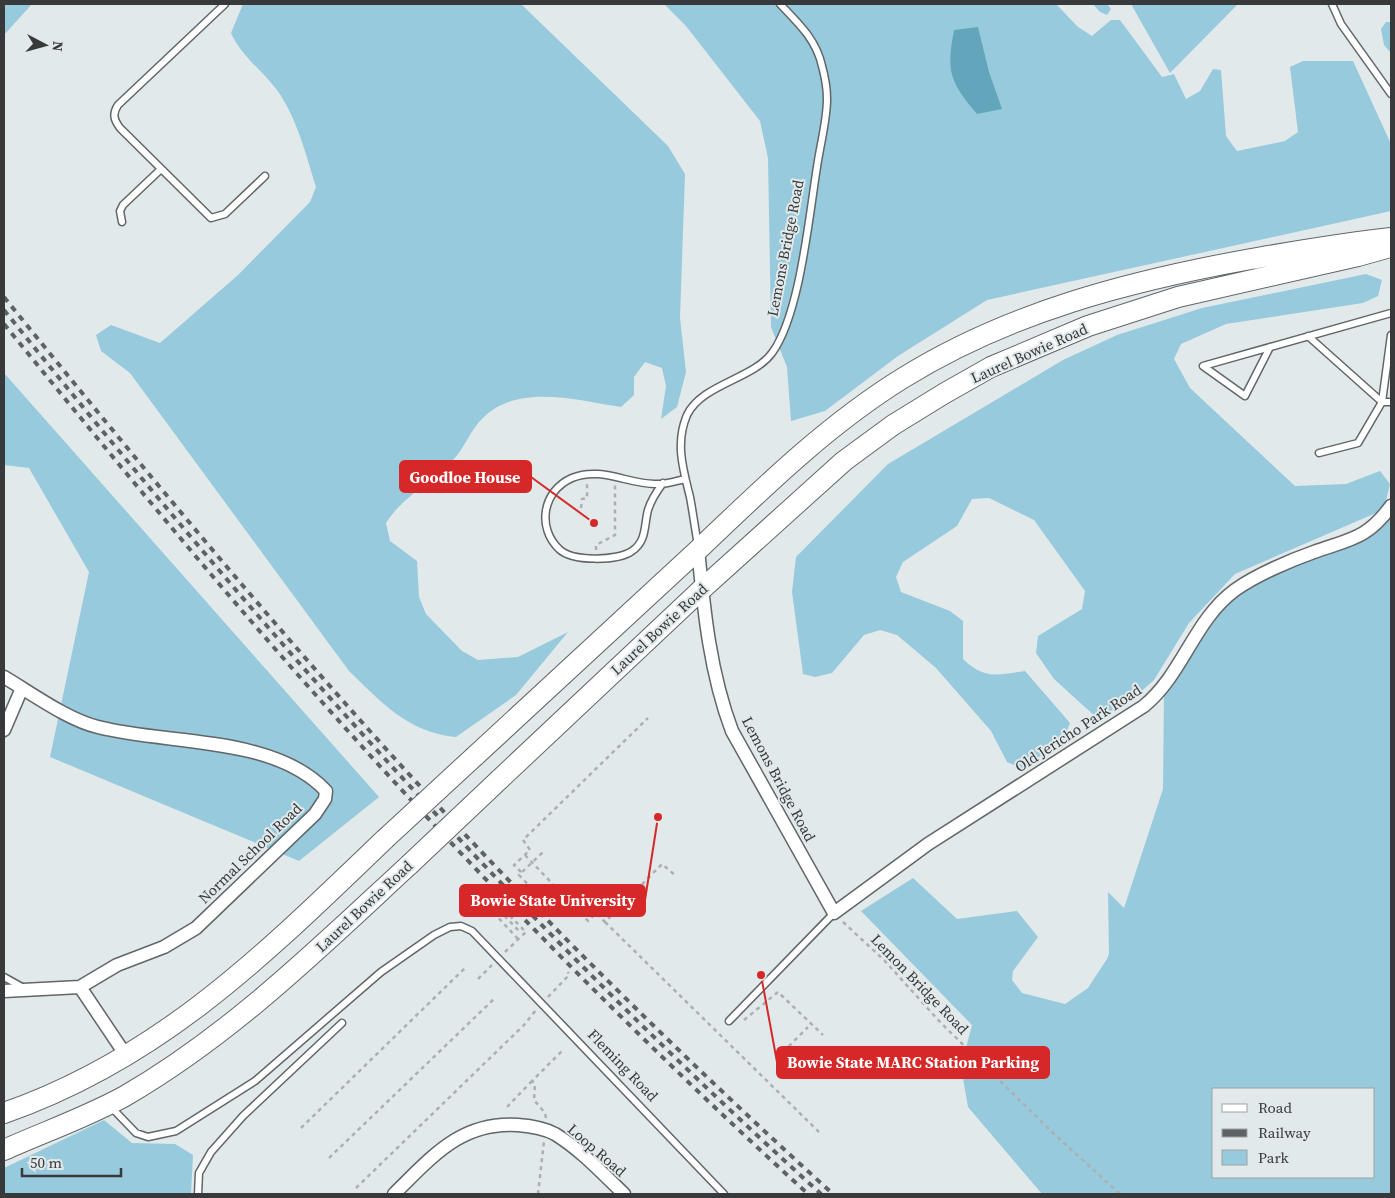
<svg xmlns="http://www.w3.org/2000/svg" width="1395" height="1198" font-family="'Source Serif 4',serif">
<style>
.green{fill:#97cadc;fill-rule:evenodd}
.water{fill:#63a6bc}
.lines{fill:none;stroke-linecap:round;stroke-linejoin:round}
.service-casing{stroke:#616668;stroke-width:9}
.minor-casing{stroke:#616668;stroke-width:15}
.primary-casing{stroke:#616668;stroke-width:22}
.path{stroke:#abb0b2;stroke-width:2.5;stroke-dasharray:4 4;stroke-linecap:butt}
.service{stroke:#fff;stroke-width:6}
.minor{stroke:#fff;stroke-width:12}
.primary{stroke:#fff;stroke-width:20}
.rail{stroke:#5f6264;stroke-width:4;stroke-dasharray:6 6;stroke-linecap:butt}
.primary-bridge-casing{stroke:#616668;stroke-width:22;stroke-linecap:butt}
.primary-bridge{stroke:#fff;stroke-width:20}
.labels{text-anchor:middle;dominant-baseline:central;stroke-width:4;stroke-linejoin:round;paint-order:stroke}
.street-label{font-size:15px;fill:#37393a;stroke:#e2e9eb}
.leader{fill:none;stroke:#d62828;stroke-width:2}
.callout-dot{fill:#d62828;stroke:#e2e9eb;stroke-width:2}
.callout{fill:#d62828;stroke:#d62828;stroke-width:2}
.callout-label{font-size:16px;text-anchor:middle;font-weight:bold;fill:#fff}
</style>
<rect width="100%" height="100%" fill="#e2e9eb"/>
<path class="green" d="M4 4H32L4 35Z
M243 4H521L668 146 685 174 680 318 686 372 677 407 661 419 666 386 662 368 645 362 634 377V395L621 407C578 401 520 383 484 417 471 428 465 448 453 460 431 483 403 496 386 523L390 541 417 561 419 597 426 614 462 651 478 660 518 657 568 632 516 695 456 737C409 733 381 702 349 671L130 373 101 351 96 335 111 325 160 343 238 275 310 202 316 187C306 155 297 118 277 90 262 70 242 57 231 33Z
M664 4H1056L1078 27 1092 36 1111 20H1120L1162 77 1174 74 1186 99 1200 91 1213 69 1221 70 1226 136 1237 151 1285 141 1298 132 1290 67 1303 61H1353L1391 144V211L987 300 898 356 825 411 791 421 787 367 771 327 768 158 760 121 686 26Z
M1093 4H1107L1111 9 1107 15 1100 12Z
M1131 4H1238L1170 73Z
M1386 22H1391V53L1384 45 1381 29Z
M1366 274 1382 280 1378 296 1363 303 1226 324 1181 344 1174 359 1190 388 1295 486 1346 484 1380 471 1390 484 1386 501 1376 513 1235 574 1189 623 1154 680 1128 703 1097 718 1054 679 1036 653 1038 636 1082 609 1085 591 1034 520 989 498 972 499 957 526 903 562 896 577 901 592 950 611 963 621V659C985 680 997 675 1025 671L1070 723 1064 738 1023 769 1007 762 991 731 936 668 897 635 880 630 864 635 832 673 815 677 803 674 792 592 796 557 888 464 1063 360 1117 335 1202 308Z
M4 373 379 797 299 861 50 757 89 572 29 468 4 465Z
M1391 513V1194H1042L968 1107 961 1067 972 1025 861 911 913 878 957 919 1017 911 1038 937 1013 971 1012 980 1022 993 1065 1004 1088 988 1107 959 1109 954 1108 892 1124 908 1163 789 1164 693 1205 620 1237 588 1365 536ZM1214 1089H1374V1177H1214Z
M104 1120 132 1143 175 1144 193 1155 191 1194H4V1168Z"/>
<path class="water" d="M978 27 989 72 1002 109 977 114C950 82 946 72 954 30Z"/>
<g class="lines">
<defs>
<path id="service" d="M225 4 118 105C112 114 114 120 120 128L211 218 225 214 265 176
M1332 4 1341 24 1391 94
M122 222 120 211 123 205 161 169
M1391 335 1382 402H1391
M1308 336 1382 402 1358 443 1319 453
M1270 347 1245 396 1203 366 1391 313
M663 483C657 491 651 500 648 510 644 525 647 541 632 551 618 561 572 562 559 549 537 528 542 491 572 478 600 466 628 484 655 484 665 485 676 481 685 479
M698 545C695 529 693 513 690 497 683 469 675 443 687 415 702 384 753 379 772 353 800 315 809 216 817 167 820 145 827 121 827 99 827 88 825 77 822 66 816 39 798 23 780 4
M4 977 22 987
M729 1021 834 913
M111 1107 136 1133 148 1137 176 1131 255 1081 381 972 434 935 450 927 461 926 472 931 724 1194
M198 1194 199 1173 211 1152 243 1116 342 1023"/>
<path id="minor" d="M698 549C704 611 710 673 732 731L834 913 928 844 1144 706C1183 674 1194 620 1235 590 1256 575 1291 560 1314 552 1350 539 1367 539 1391 506
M4 677C31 693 68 720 98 727 167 745 274 735 326 791L325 799 315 814 196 928 164 947 117 965 80 987 4 991
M4 730 22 688
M80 987 127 1057
M394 1194C432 1157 461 1121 518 1125 531 1126 544 1128 555 1134 581 1150 602 1173 624 1194"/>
<path id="primary" d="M475 756C550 687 625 618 699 549 763 488 827 425 903 378 1009 312 1130 281 1251 259 1298 251 1344 243 1391 238
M500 779 702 589 844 461 893 425 945 393 991 367 1088 326 1178 297 1358 256 1390 247
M4 1113C162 1058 267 952 385 839
M4 1150C44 1132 87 1117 125 1096 232 1034 319 948 409 865"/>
</defs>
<use href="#service" class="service-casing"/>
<use href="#minor" class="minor-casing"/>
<use href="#primary" class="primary-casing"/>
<path class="path" d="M581 508 582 499 587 498V483
M596 550V545L615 535V485
M525 855 588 921 596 913 605 922 662 864 675 875
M521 872 514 865 530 850 523 840 648 718
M538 895 519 875 543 852
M507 910 514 917
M605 922 819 1132
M843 922 884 960 940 1022 1052 1132 1120 1194
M518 939 492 911 496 907 519 931 522 929
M505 952 526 932 505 911 507 910
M478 979 492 965
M548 997 569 975 568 972
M744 1020 778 992 823 1035
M783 1052 808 1027
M507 1107 532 1081
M546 1118 545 1113 534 1100 535 1084 532 1081 564 1049
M301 1128 466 967
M329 1158 496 997
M356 1188 524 1025 536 1010
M538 1194 544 1141"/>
<use href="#service" class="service"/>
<use href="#minor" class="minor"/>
<use href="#primary" class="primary"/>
<path class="rail" d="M4 297C115 434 227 570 344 702 497 875 662 1039 833 1194
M4 310C113 445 224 579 339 708 491 878 652 1041 821 1194
M4 324C79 416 155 509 232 599 411 808 605 1009 808 1194"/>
<defs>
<path id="primary-bridge" d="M385 839 475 756
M409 865 500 779"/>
</defs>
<use href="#primary-bridge" class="primary-bridge-casing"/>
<use href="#primary-bridge" class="primary-bridge"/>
</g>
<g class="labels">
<g class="street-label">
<text transform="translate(785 248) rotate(-79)">Lemons Bridge Road</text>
<text transform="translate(1029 353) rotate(-24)">Laurel Bowie Road</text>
<text transform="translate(659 629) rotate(-43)">Laurel Bowie Road</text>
<text transform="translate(1078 728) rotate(-33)">Old Jericho Park Road</text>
<text transform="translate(779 779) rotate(62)">Lemons Bridge Road</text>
<text transform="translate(250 853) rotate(-44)">Normal School Road</text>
<text transform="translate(364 906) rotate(-43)">Laurel Bowie Road</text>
<text transform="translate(920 984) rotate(46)">Lemon Bridge Road</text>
<text transform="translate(623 1065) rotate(46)">Fleming Road</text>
<text transform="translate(597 1150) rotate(41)">Loop Road</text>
</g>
</g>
<path class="leader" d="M594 523L531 477M658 817L645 900M761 975L777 1062"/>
<g class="callout-dot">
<circle cx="594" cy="523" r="5"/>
<circle cx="658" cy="817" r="5"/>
<circle cx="761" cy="975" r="5"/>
</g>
<g class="callout">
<rect x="400" y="461" width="131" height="31" rx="5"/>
<rect x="460" y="885" width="185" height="31" rx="5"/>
<rect x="777" y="1047" width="272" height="31" rx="5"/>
</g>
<g class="callout-label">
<text x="465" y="483">Goodloe House</text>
<text x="553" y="906">Bowie State University</text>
<text x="913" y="1068">Bowie State MARC Station Parking</text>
</g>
<rect width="1395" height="1198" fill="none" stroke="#37393a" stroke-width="10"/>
<rect x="1212" y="1088" width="162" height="90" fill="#e2e9eb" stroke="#9ea3a4"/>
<rect x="1222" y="1104" width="25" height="8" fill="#ffffff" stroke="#9ea3a4"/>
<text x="1258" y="1113" font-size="15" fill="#37393a">Road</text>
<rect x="1222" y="1129" width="25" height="8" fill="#5f6264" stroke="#9ea3a4"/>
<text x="1258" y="1138" font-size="15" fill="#37393a">Railway</text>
<rect x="1222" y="1150" width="25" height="15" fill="#97cadc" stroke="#9ea3a4"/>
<text x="1258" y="1163" font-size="15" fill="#37393a">Park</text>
<g transform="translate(45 45) rotate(96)" stroke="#e2e9eb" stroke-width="4" paint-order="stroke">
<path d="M0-4L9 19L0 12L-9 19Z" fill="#37393a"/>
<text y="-8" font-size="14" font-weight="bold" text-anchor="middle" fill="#37393a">N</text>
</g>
<path d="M22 1168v8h99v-8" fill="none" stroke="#37393a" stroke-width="2.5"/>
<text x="30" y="1168" font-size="15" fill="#37393a" stroke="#e2e9eb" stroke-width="4" paint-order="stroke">50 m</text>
</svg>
